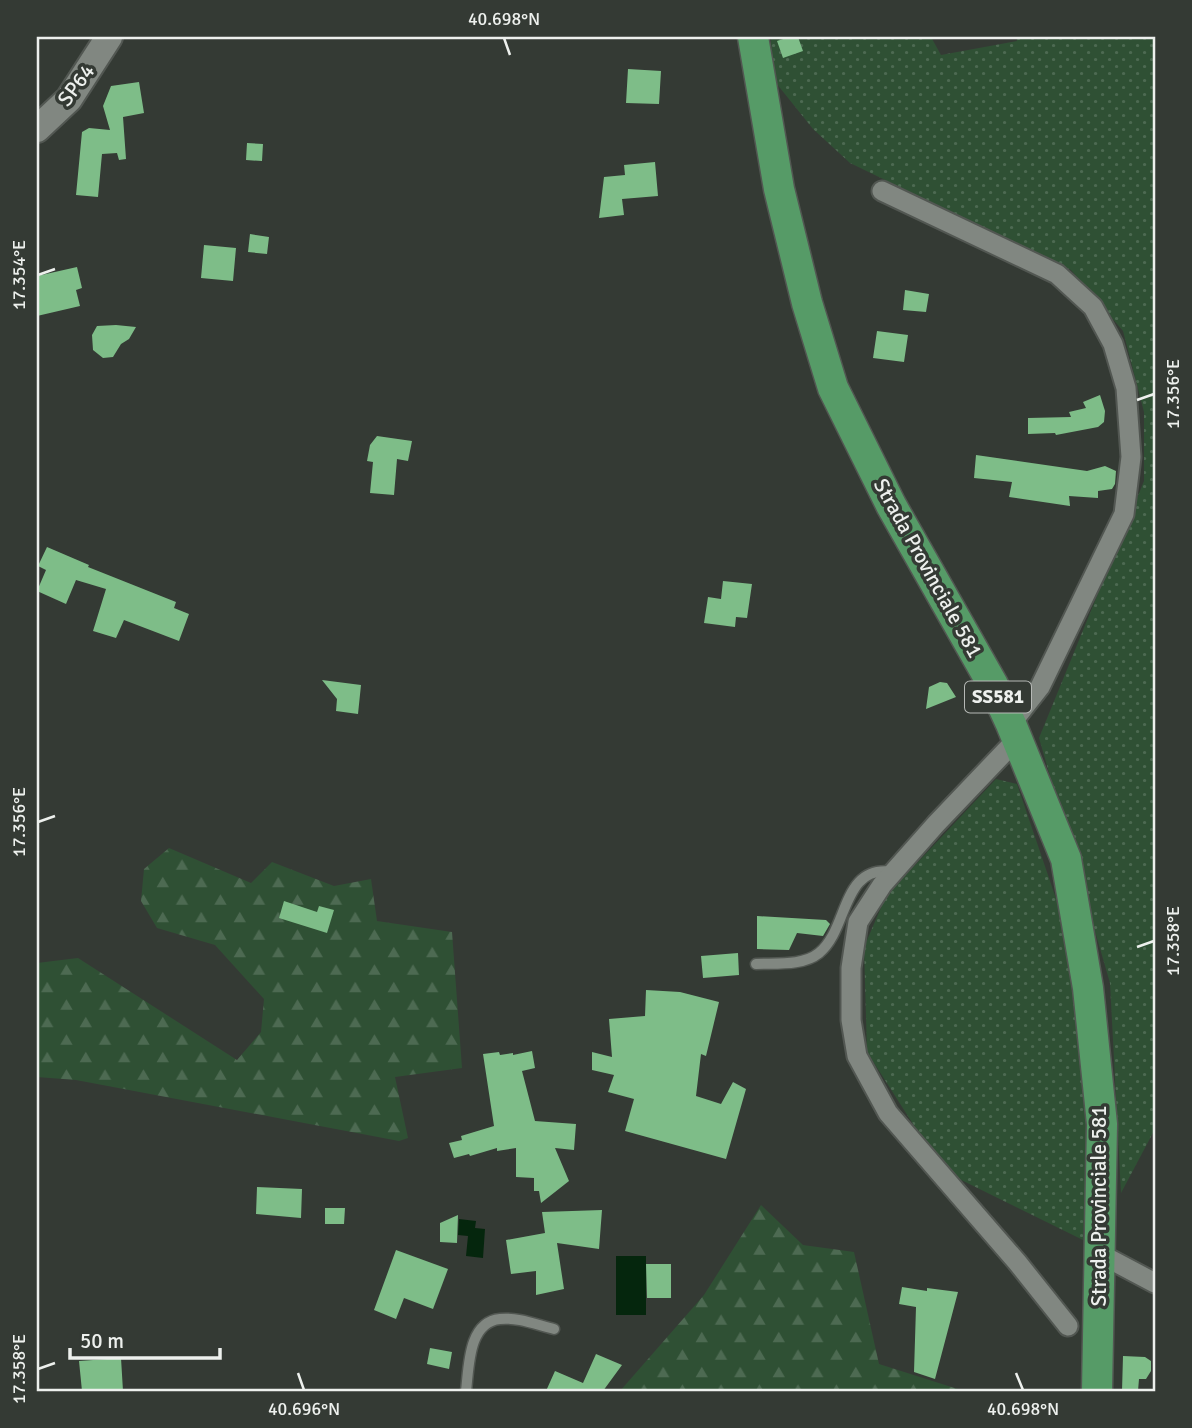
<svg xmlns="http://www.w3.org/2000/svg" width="1192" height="1428" font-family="Signika,sans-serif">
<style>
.grass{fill:url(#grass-dots)}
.forest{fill:url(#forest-firs)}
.water{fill:#05260d}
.building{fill:#7ebd88}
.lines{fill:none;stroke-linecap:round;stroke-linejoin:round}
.lane-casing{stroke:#525752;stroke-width:13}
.street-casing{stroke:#525752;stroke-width:23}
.secondary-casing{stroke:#525752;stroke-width:30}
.primary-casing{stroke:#525752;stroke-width:33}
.lane{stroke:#818781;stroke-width:10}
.street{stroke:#818781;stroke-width:19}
.secondary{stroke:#818781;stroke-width:26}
.primary{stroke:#569b67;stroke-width:30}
.ticks{fill:none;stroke:#edf0ed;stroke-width:2.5}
.labels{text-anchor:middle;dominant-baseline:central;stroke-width:7;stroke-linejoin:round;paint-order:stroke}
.shield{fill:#343a34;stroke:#b6b9b6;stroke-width:2}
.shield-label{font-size:19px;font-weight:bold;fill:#edf0ed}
.street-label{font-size:21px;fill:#edf0ed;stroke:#343a34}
.neatline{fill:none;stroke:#edf0ed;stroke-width:2.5}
.ticks-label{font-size:18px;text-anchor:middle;fill:#edf0ed}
</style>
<defs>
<pattern id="grass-dots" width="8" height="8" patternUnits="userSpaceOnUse" patternTransform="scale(1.75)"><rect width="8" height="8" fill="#2f5034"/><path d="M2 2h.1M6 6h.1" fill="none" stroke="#4d6a52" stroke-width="1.8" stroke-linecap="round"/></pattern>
<pattern id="forest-firs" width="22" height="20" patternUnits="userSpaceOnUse" patternTransform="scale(1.75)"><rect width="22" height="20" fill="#2f5034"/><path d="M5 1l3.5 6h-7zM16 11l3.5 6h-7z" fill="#4d6a52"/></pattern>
</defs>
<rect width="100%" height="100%" fill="#343a34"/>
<path class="grass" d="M771 37H931L941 55 1017 41 1016 37H1155V1129L1121 1193 1110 983 1039 738 1144 481V412L1123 331 1071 270 850 163 813 129 772 78Z
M996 779 1017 784 1067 931 1089 1084 1083 1240 943 1171 867 1052 864 947 886 896Z"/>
<path class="forest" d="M169 848 251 883 272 862 334 886 371 879 377 921 452 932 462 1068 395 1077 408 1138 399 1141 76 1080 37 1077V963L78 958 237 1060 261 1032 264 999 215 945 157 928 141 901 144 869Z
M761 1205 803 1245 854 1252 879 1364 964 1391H620L704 1295Z"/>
<path class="water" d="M459 1219 476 1221 475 1228 485 1229 483 1258 466 1256 468 1236 458 1235Z
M616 1256H646V1315H616Z"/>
<path class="building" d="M789 37H798L803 51 783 58 777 41Z
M628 69 661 71 659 104 626 103Z
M139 82 144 113 123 117 126 159 119 160 117 153 102 154 98 197 76 195 82 132 89 128 110 130 103 106 111 86Z
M247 143 263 144 262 161 246 160Z
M655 162 658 196 622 199 624 215 599 218 604 177 625 175 624 165Z
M250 234 269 237 267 254 248 252Z
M204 245 236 248 233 281 201 278Z
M77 267 82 288 76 290 80 306 37 316V276Z
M905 290 929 294 926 312 903 310Z
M116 325 136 327 129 339 121 344 113 357 103 358 93 350 92 335 97 326Z
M877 331 908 335 904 362 873 358Z
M1100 395 1105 411 1104 422 1098 427 1056 435 1055 433 1028 434V418L1071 417 1069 412 1086 408 1083 402Z
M377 436 412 441 408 461 397 459 394 495 370 493 373 462 367 461 370 445Z
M976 455 1087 471 1105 466 1116 471 1115 484 1112 489 1098 491V498L1069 496 1070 506 1009 497 1012 482 974 478Z
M47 547 89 565 88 567 176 602 174 608 189 614 179 641 124 620 116 638 93 631 106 589 76 580 66 604 37 591 46 570 38 566Z
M723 581 752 584 747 618 736 617 735 627 704 623 708 597 721 599Z
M322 680 361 685 358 714 336 711 337 699Z
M940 682 947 683 956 697 926 709 929 687Z
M284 901 317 912 319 906 334 910 327 933 279 918Z
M757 916 826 920 830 924 823 936 797 933 789 950 757 949Z
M738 953 739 975 703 978 701 956Z
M646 990 680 992 719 1002 706 1056 701 1054 696 1096 721 1104 733 1082 746 1089 726 1159 625 1131 634 1099 608 1092 614 1075 592 1070V1052L612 1057 609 1019 645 1016Z
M532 1051 535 1068 522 1071 535 1121 576 1124 574 1150 555 1148 569 1181 541 1203 539 1191H534V1178L516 1177V1148L497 1151V1148L470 1156 469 1154 454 1158 449 1143 462 1140 461 1136 494 1126 483 1054 499 1052 500 1055 513 1053V1055Z
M257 1187 302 1189 301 1218 256 1214Z
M325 1208H345L344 1224H325Z
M602 1210 599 1249 557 1243 564 1289 536 1295V1271L511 1274 506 1240 545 1233 542 1212Z
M458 1215 457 1243 440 1242V1223Z
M396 1250 448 1269 433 1309 404 1298 396 1319 374 1310Z
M646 1264H671V1298H647Z
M902 1287 927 1291V1288L958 1292 935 1379 914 1372 916 1307 899 1304Z
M430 1348 452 1352 449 1369 427 1364Z
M596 1354 622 1365 603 1391H546L555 1371 583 1383Z
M1123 1356 1145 1357 1151 1361V1371L1146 1379H1139L1138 1391H1122Z
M121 1358 123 1391H82L79 1361Z"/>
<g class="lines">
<defs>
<path id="lane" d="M756 964C776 963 803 966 819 953 849 929 841 864 893 872
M466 1391C469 1367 468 1322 500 1319 518 1317 537 1325 554 1329"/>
<path id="street" d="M882 191 1057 274 1093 307 1113 344 1126 388 1131 457 1124 514 1040 687 1011 724
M1017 739 936 824 882 885 858 922 851 968V1020L857 1056 888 1113 1017 1262 1068 1326
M1100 1254 1155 1283"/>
<path id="secondary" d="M37 129 69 99 109 37"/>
<path id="primary" d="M753 37 779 189 807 303 833 388 891 505 993 685 1011 724 1066 859 1088 988 1102 1124 1097 1391"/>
</defs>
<use href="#lane" class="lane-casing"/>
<use href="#street" class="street-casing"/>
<use href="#secondary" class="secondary-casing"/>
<use href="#primary" class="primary-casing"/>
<use href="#lane" class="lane"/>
<use href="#street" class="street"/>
<use href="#secondary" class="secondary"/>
<use href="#primary" class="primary"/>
</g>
<path class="ticks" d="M504 38 510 55M38 275 55 269M1137 400 1154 394M38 822 55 816M1137 947 1154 941M38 1369 55 1363M298 1373 304 1390M1016 1373 1023 1390"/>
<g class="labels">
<rect class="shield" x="965" y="681.5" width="66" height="31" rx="5"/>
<g class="shield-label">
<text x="998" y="697">SS581</text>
</g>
<g class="street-label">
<text transform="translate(76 85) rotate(-53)">SP64</text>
<text transform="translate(928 568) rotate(61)">Strada Provinciale 581</text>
<text transform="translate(1099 1206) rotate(-90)">Strada Provinciale 581</text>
</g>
</g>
<rect width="1192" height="1428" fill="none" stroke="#343a34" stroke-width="77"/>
<path d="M70 1348v10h150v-10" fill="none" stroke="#edf0ed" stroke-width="3.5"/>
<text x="80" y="1348" font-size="21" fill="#edf0ed" stroke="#343a34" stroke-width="5" paint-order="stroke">50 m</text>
<rect x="38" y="38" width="1116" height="1352" class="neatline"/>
<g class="ticks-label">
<text x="504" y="25">40.698°N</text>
<text transform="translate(19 275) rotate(-90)" y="6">17.354°E</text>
<text transform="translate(1173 394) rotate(-90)" y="6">17.356°E</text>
<text transform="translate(19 822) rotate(-90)" y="6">17.356°E</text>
<text transform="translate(1173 941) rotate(-90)" y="6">17.358°E</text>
<text transform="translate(19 1369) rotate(-90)" y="6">17.358°E</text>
<text x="304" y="1415">40.696°N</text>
<text x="1023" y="1415">40.698°N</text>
</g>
</svg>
